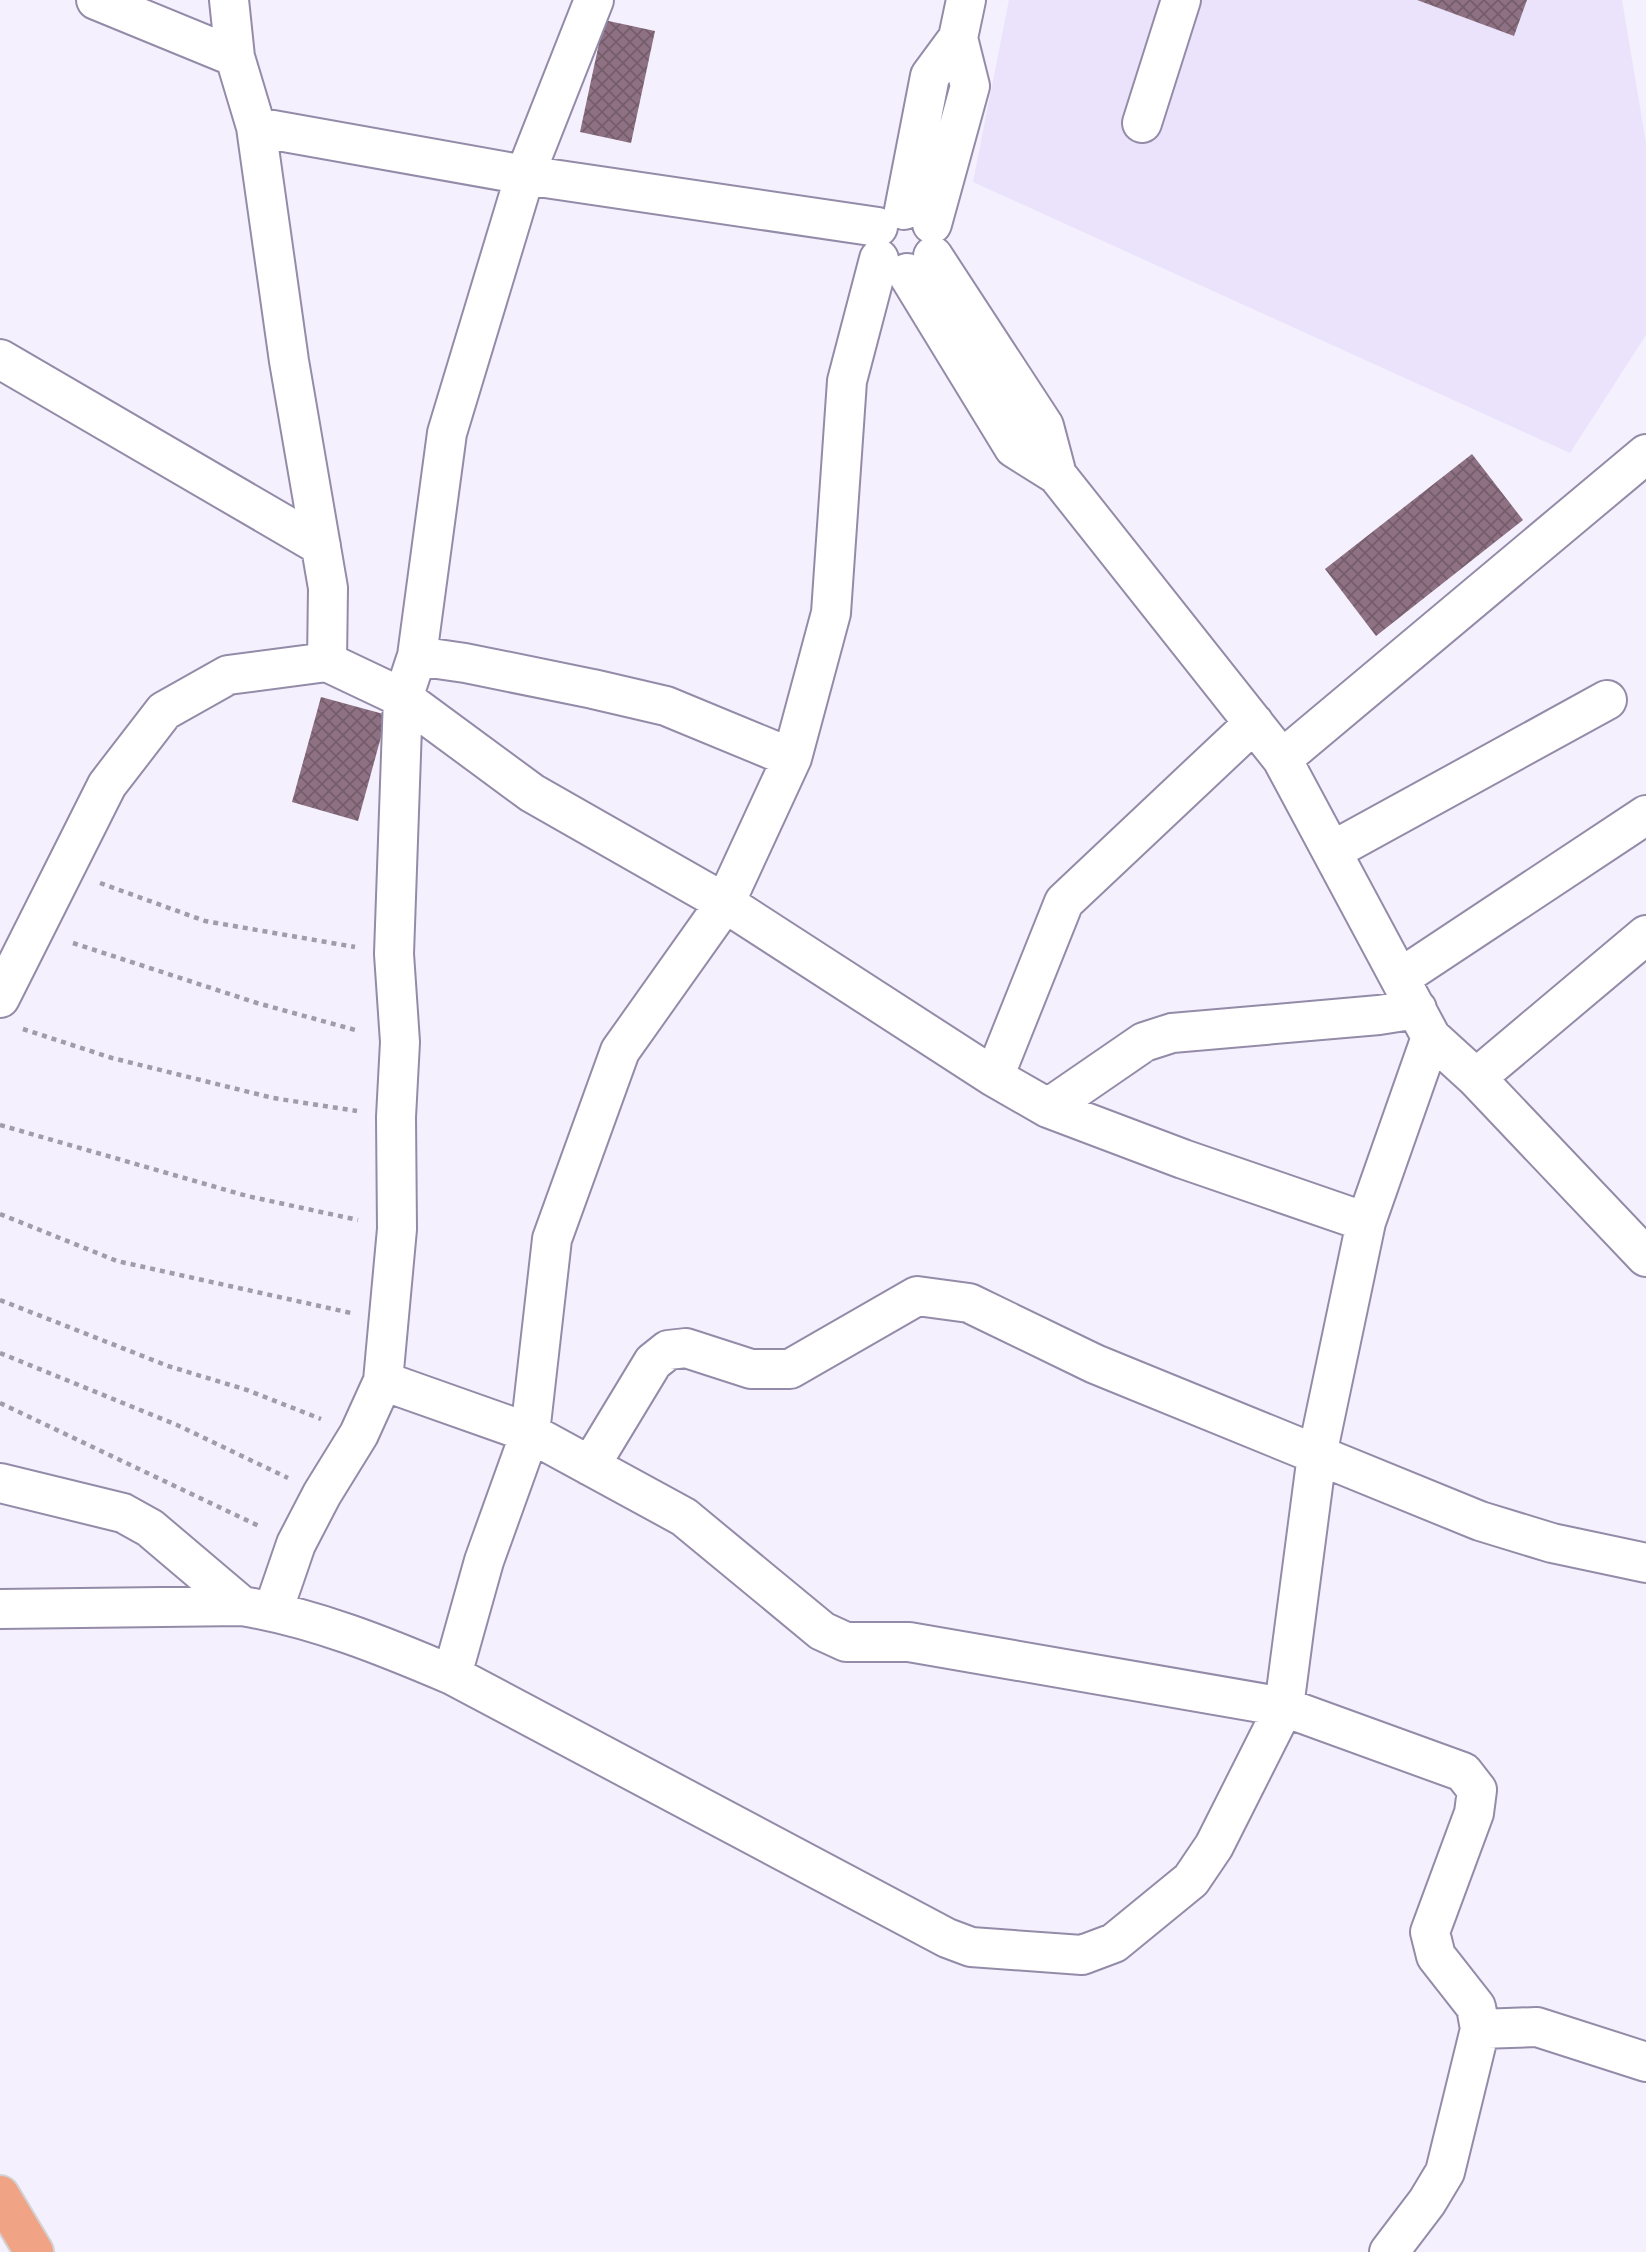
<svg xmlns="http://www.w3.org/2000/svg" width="1646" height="2252" font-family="Merriweather,serif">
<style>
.built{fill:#eae3fb}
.building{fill:url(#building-cross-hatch)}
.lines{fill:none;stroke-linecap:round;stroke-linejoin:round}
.minor-casing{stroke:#948ba8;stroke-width:42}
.major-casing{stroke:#d2d1d4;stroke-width:42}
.path{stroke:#a09ca9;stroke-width:4.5;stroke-dasharray:5 5;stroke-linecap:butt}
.minor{stroke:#fff;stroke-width:38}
.major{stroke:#f1a385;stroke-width:38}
</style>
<defs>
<pattern id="building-cross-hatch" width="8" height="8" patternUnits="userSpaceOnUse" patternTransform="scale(1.75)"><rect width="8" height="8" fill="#8e7183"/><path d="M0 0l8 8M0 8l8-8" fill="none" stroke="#755d6c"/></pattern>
</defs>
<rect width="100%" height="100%" fill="#f4f0fd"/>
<path class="built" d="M1009 0H1622L1646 143V335L1570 453 973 182Z"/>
<path class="building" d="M1417 0H1527L1514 36Z
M604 20 655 31 631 143 580 132Z
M1472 454 1523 520 1376 636 1325 569Z
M321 697 387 715 358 821 292 802Z"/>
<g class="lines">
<defs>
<path id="minor" d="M229 0 235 57
M594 0 525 175 878 227
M1142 123 1181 0
M256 127 525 175 447 433 417 656 403 698 532 793 725 903 994 1077 1048 1108 1183 1159 1366 1222
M904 210 930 76 958 38 966 0
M932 224 970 86 958 38
M933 256 1044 426 1057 475
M907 273 1014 448 1057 475 1282 759 1431 1037 1476 1078 1646 1257
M0 359 321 546
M417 656 465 663 593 689 666 706 792 758
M1282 759 1646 454
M1332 851 1607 700
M1400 978 1646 815
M0 998 107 785 164 711 228 675 327 662 328 588 289 361 256 127 235 57 96 0
M994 1077 1064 902 1254 723
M1476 1078 1646 935
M1048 1108 1144 1042 1172 1033 1379 1015 1417 1009
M383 1381 530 1433 684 1517 822 1631 846 1642H909L1284 1707 1463 1772 1477 1790 1474 1813 1430 1932 1436 1956 1476 2007 1480 2029 1445 2172 1427 2202 1389 2252
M590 1466 653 1362 668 1350 686 1348 751 1369H790L917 1296 969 1303 1095 1364 1480 1521 1552 1543 1646 1563
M0 1483 123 1513 150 1528 242 1606
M0 1609 242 1606C315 1618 384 1646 452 1675L947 1938 971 1947 1082 1955 1114 1943 1191 1880 1214 1846 1284 1707 1317 1455 1366 1222 1431 1037
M273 1611 296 1544 322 1494 359 1434 383 1381 397 1229 396 1117 400 1042 394 954 403 698 327 662
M452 1675 484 1561 530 1433 552 1239 620 1051 725 903 792 758 831 613 847 381 879 259
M1480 2029 1537 2027 1646 2062"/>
<path id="major" d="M0 2195 34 2252"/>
</defs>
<use href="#minor" class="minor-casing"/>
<use href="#major" class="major-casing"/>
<path class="path" d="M100 883 205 921 355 947
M73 943 257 1003 359 1031
M23 1029 112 1058 273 1098 357 1111
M0 1125 247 1196 358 1220
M0 1214 117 1261 351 1313
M0 1300 168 1366 247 1390 321 1419
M0 1353 177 1425 288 1478
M0 1403 261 1527"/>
<use href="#minor" class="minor"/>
<use href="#major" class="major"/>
</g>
</svg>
